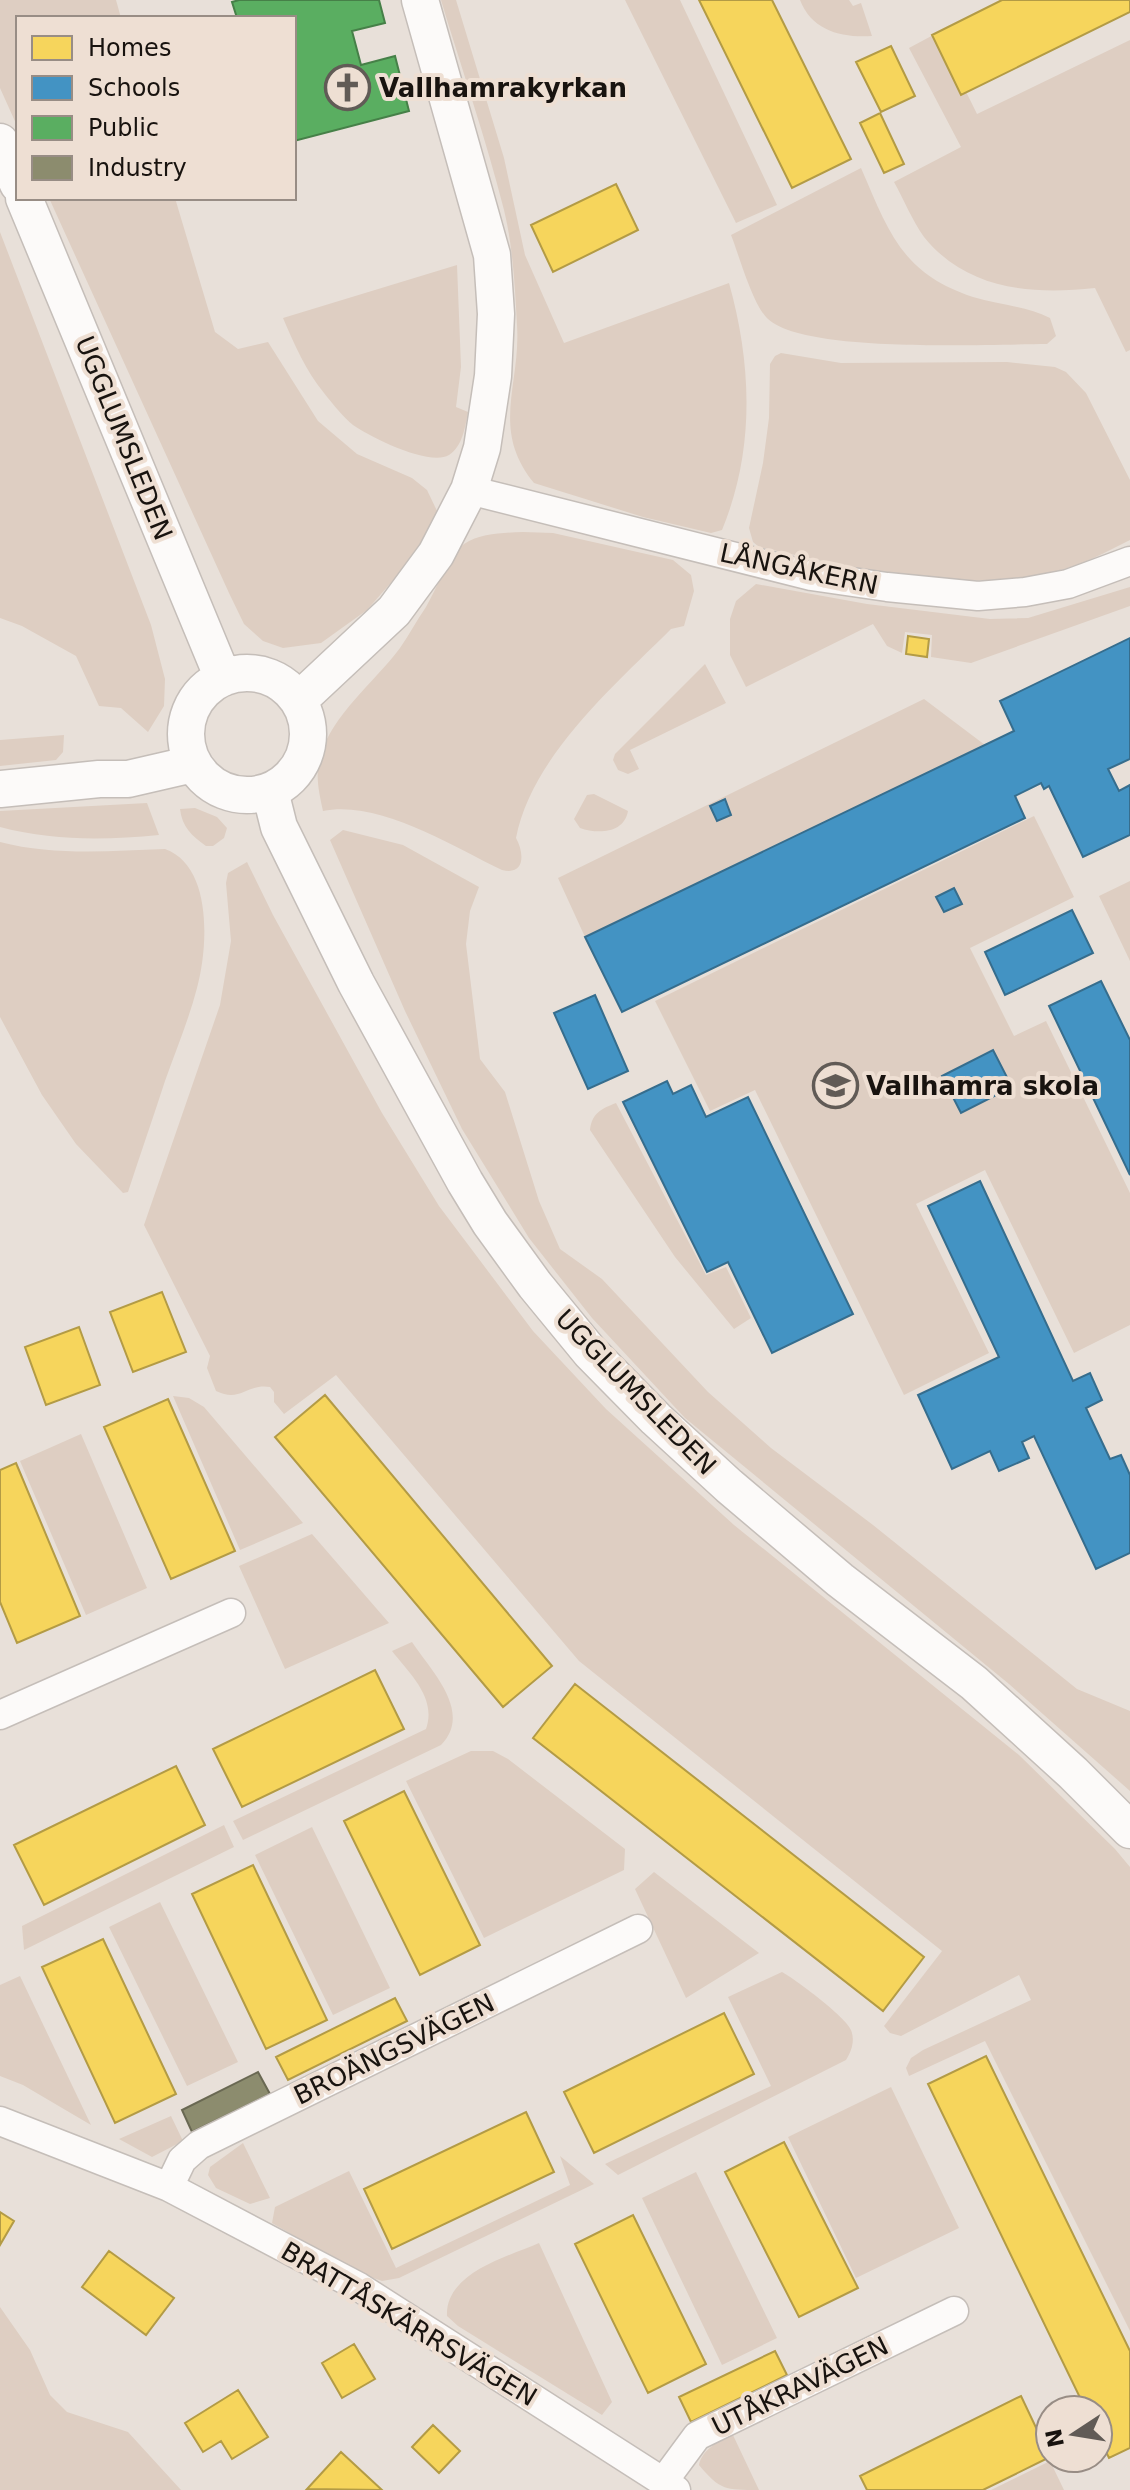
<svg xmlns="http://www.w3.org/2000/svg" width="1130" height="2490" font-family="'DejaVu Sans',sans-serif">
<style>
.green{fill:#decec2}
.homes{fill:#f6d55c;stroke:#b39b45;stroke-width:2}
.schools{fill:#4393c3;stroke:#366d8d;stroke-width:2}
.public{fill:#5aae61;stroke:#468048;stroke-width:2}
.industry{fill:#8c8c6e;stroke:#696852;stroke-width:2}
.lines{fill:none;stroke-linecap:round;stroke-linejoin:round}
.minor-casing{stroke:#c5beb9;stroke-width:31}
.tertiary-casing{stroke:#c5beb9;stroke-width:39}
.minor{stroke:#fcfaf9;stroke-width:28}
.tertiary{stroke:#fcfaf9;stroke-width:36}
.labels{text-anchor:middle;dominant-baseline:central;stroke-width:8;stroke-linejoin:round;paint-order:stroke}
.poi-label{font-size:26px;font-weight:bold;fill:#18130f;stroke:#eedfd3;text-anchor:start}
.street-label{font-size:26px;fill:#18130f;stroke:#eedfd3}
</style>
<rect width="100%" height="100%" fill="#e8e0d9"/>
<path class="green" d="M0 0H116L121 18H18V128L0 88Z
M441 0H456L504 158 525 255 564 343 729 283C752 365 755 450 722 530L711 533 643 517 534 483C490 429 521 385 517 325 515 287 513 247 504 210 486 139 462 70 441 0Z
M625 0H680L777 205 736 223Z
M800 0H849L853 6 861 3 872 36C842 38 812 31 800 0Z
M937 33 977 114 1130 40V350L1126 352 1095 288C1032 295 967 290 924 237 912 220 904 200 894 182L961 147 909 48Z
M861 168C889 232 901 273 973 297 999 305 1026 306 1050 318L1056 336 1047 344C990 344 806 354 768 319 753 306 739 255 731 235Z
M49 198H175L215 332 238 349 268 342 318 421 357 454 412 478 427 490 438 513 417 553 367 610 321 643 283 648 263 641 244 624 229 593Z
M0 232 151 625 165 679 164 706 148 732 121 708 99 706 76 656 22 626 0 618Z
M457 265 461 367 456 407 468 412C465 427 463 446 449 455 430 467 370 437 353 425 343 417 332 403 324 393 306 371 294 344 283 318Z
M781 353 841 363 1007 362 1055 367 1066 372 1086 393 1130 480V540C1106 552 1083 565 1056 571 957 595 856 568 759 547L753 542 749 528 763 463 769 418 770 364 775 356Z
M523 532 553 533 673 560 691 575 694 591 684 626 671 629C614 686 532 756 516 838 524 852 526 876 502 870 451 846 380 800 323 811 319 792 315 776 320 757 333 713 374 683 400 648 409 635 417 620 426 607 436 590 450 554 464 544 481 533 503 533 523 532Z
M756 584 867 604 990 619 1028 618 1130 587V606L971 663 931 657 932 635 905 632 902 653 887 646 873 624 746 687 730 655V619L736 601Z
M705 664 726 703 630 750 639 769 628 774 618 770 613 760 615 754Z
M924 699 985 745 585 937 558 878Z
M64 735 63 752 56 760 0 766V740Z
M594 794 628 811C624 834 597 834 580 828L574 819 587 795Z
M147 803 159 835C105 840 53 841 0 827V811Z
M195 808 217 817 227 828 224 838 213 846H206C192 836 182 827 180 809Z
M1034 816 1074 897 970 948 1014 1036 1046 1021 1130 1193V1325L1074 1353 985 1170 916 1204 989 1353 904 1395 755 1090 710 1111 655 1001Z
M343 830 403 845 479 887 470 911 466 944 480 1059 505 1092 539 1201 560 1249 602 1279 708 1392 771 1448 873 1525 1077 1689 1130 1711V1791L1009 1684 685 1418 592 1318 529 1238 462 1129 405 1011 330 840Z
M0 842C54 856 110 851 165 849 213 866 208 948 197 988 189 1019 176 1050 165 1081 153 1118 140 1155 128 1192L123 1193 76 1144 42 1095 0 1017Z
M247 862 273 915 382 1113 439 1206 533 1331 606 1409 734 1525 1019 1755 1115 1849 1130 1867V2331L985 2041 909 2076 906 2068 911 2058 923 2050 1031 2000 1019 1975 901 2036 890 2033 884 2026 942 1951 579 1661 336 1375 284 1414 274 1402V1392L270 1387C247 1383 241 1403 216 1391L207 1368 210 1356 144 1225 220 1005 231 941 226 883 228 873Z
M1130 881V961L1099 896Z
M616 1103 706 1275 726 1267 751 1318 734 1329 675 1257 590 1130C592 1113 601 1109 616 1103Z
M173 1396 189 1398 204 1407 303 1523 240 1550Z
M81 1434 147 1588 86 1615 20 1461Z
M312 1534 389 1623 285 1669 239 1566Z
M412 1642C432 1672 473 1712 441 1745L243 1840 233 1821 426 1729C437 1698 410 1674 392 1651Z
M471 1751H493L508 1759 625 1849 624 1870 484 1938 406 1781Z
M224 1825 234 1847 24 1950 22 1926Z
M312 1827 390 1988 333 2015 255 1855Z
M654 1872 759 1953 686 1998 635 1889Z
M160 1902 238 2062 187 2086 109 1927Z
M782 1972C795 1979 846 2017 851 2030 855 2040 852 2051 846 2060L618 2175 605 2164 771 2086 728 1997Z
M20 1976 91 2125 23 2085 0 2076V1985Z
M891 2087 959 2228 856 2278 788 2137Z
M171 2116 183 2141 152 2157 119 2139Z
M243 2143 270 2198 250 2204 216 2188 208 2175 210 2167Z
M560 2156 594 2184 399 2278 382 2281 359 2273 272 2223 275 2207 349 2171 396 2268 570 2185Z
M696 2172 777 2338 722 2365 642 2198Z
M539 2243 612 2402 602 2415 458 2326 447 2316C445 2273 507 2257 539 2243Z
M0 2307 30 2350 50 2395 67 2412 128 2432 181 2490H0Z
M732 2433 759 2490C725 2490 720 2490 699 2465 702 2449 719 2442 732 2433Z
M1050 2461 1064 2490H991Z"/>
<path class="homes" d="M699 0H772L851 159 792 188Z
M1002 0H1130V12L961 95 932 35Z
M891 46 915 96 881 112 856 62Z
M880 113 904 164 884 173 860 123Z
M616 184 638 230 553 272 531 225Z
M908 636 929 639 927 657 906 654Z
M162 1292 186 1352 133 1372 110 1312Z
M79 1327 100 1385 46 1405 25 1347Z
M325 1395 552 1666 503 1707 275 1437Z
M168 1399 235 1551 171 1579 104 1427Z
M16 1463 80 1616 17 1643 0 1602V1470Z
M375 1670 404 1729 242 1807 213 1749Z
M575 1684 924 1957 883 2011 533 1738Z
M176 1766 205 1825 44 1905 14 1845Z
M404 1791 480 1945 420 1975 344 1821Z
M253 1865 327 2020 266 2049 192 1894Z
M103 1939 176 2094 115 2123 42 1967Z
M395 1998 407 2021 288 2080 276 2057Z
M724 2013 754 2074 594 2153 564 2092Z
M986 2056 1130 2351V2448L1109 2458 1098 2435V2410H1086L928 2084Z
M526 2112 554 2172 392 2249 364 2189Z
M784 2142 858 2288 799 2317 725 2172Z
M0 2212 14 2221 0 2245Z
M633 2215 706 2364 648 2393 575 2244Z
M109 2251 174 2298 146 2335 82 2287Z
M354 2344 375 2379 342 2398 322 2363Z
M775 2351 787 2375 691 2422 679 2397Z
M238 2390 268 2437 232 2459 221 2441 203 2452 185 2423Z
M1021 2396 1050 2457 983 2490H867L860 2476Z
M433 2425 460 2451 439 2473 412 2447Z
M341 2452 382 2490 307 2489Z"/>
<path class="schools" d="M1130 638V759L1108 769 1119 791 1130 785V835L1083 857 1049 786 1044 789 1041 783 1015 796 1025 818 622 1012 585 937 1014 731 1000 701Z
M725 799 731 815 717 821 710 806Z
M954 888 962 904 944 912 936 897Z
M1072 910 1093 953 1005 995 985 952Z
M1101 981 1130 1040V1175L1049 1006Z
M595 995 628 1071 588 1089 554 1013Z
M993 1050 1012 1087 961 1113 942 1076Z
M667 1081 673 1094 691 1085 706 1117 748 1097 853 1314 772 1353 728 1262 707 1272 623 1102Z
M980 1181 1073 1381 1090 1373 1102 1400 1086 1408 1110 1459 1121 1455 1130 1475V1553L1096 1569 1034 1436 1022 1442 1029 1458 999 1471 990 1451 952 1469 918 1395 999 1357 928 1206Z"/>
<path class="public" d="M239 0H379L385 23 352 31 361 65 395 56 409 111 294 141V18H237L232 2Z"/>
<path class="industry" d="M258 2072 270 2094 192 2132 182 2110Z"/>
<g class="lines">
<defs>
<path id="minor" d="M469 490 811 576 887 587 978 596 1025 592 1068 584 1130 561
M0 1715 231 1613
M0 2121 169 2187 359 2287 676 2490
M169 2187 182 2160 199 2145 638 1929
M663 2482 697 2436 954 2311"/>
<path id="tertiary" d="M0 142 18 184
M24 198 223 678
M186 734a61 61 0 1 1 122 0a61 61 0 1 1-122 0Z
M299 700 394 611 436 554 469 490 482 448 493 376 496 314 492 255 420 0
M0 789 99 779H128L193 764
M270 791 279 827 356 983 465 1182 490 1223 535 1285 590 1352 656 1419 729 1486 840 1580 974 1683 1073 1773 1130 1830"/>
</defs>
<use href="#minor" class="minor-casing"/>
<use href="#tertiary" class="tertiary-casing"/>
<use href="#minor" class="minor"/>
<use href="#tertiary" class="tertiary"/>
</g>
<defs>
<symbol id="church-ring" viewBox="-11 -11 22 22"><circle r="9.5" fill="#eedfd3" stroke="#615b56" stroke-width="1.5"/><path d="M-1.2-6h2.4v3.5h3.3v2.4h-3.3V6h-2.4V-.1h-3.3v-2.4h3.3Z" fill="#615b56"/></symbol>
<symbol id="school-ring" viewBox="-11 -11 22 22"><circle r="9.5" fill="#eedfd3" stroke="#615b56" stroke-width="1.5"/><path d="M0-5L7-2L0 1L-7-2ZM-4 1L0 2.5L4 1V4Q0 6-4 4Z" fill="#615b56"/></symbol>
</defs>
<g fill-rule="evenodd">
<use href="#church-ring" x="322" y="62" width="51" height="51"/>
<use href="#school-ring" x="810" y="1060" width="51" height="51"/>
</g>
<g class="labels">
<g class="poi-label">
<text x="379" y="88">Vallhamrakyrkan</text>
<text x="866" y="1086">Vallhamra skola</text>
</g>
<g class="street-label">
<text transform="translate(124 438) rotate(68)">UGGLUMSLEDEN</text>
<text transform="translate(799 569) rotate(12)">LÅNGÅKERN</text>
<text transform="translate(636 1392) rotate(46)">UGGLUMSLEDEN</text>
<text transform="translate(394 2049) rotate(-26)">BROÄNGSVÄGEN</text>
<text transform="translate(409 2324) rotate(31)">BRATTÅSKÄRRSVÄGEN</text>
<text transform="translate(800 2386) rotate(-26)">UTÅKRAVÄGEN</text>
</g>
</g>
<rect x="16" y="16" width="280" height="184" fill="#eedfd3" stroke="#988d85" stroke-width="2"/>
<rect x="32" y="36" width="40" height="24" fill="#f6d55c" stroke="#988d85" stroke-width="2"/>
<text x="88" y="56" font-size="24" fill="#18130f">Homes</text>
<rect x="32" y="76" width="40" height="24" fill="#4393c3" stroke="#988d85" stroke-width="2"/>
<text x="88" y="96" font-size="24" fill="#18130f">Schools</text>
<rect x="32" y="116" width="40" height="24" fill="#5aae61" stroke="#988d85" stroke-width="2"/>
<text x="88" y="136" font-size="24" fill="#18130f">Public</text>
<rect x="32" y="156" width="40" height="24" fill="#8c8c6e" stroke="#988d85" stroke-width="2"/>
<text x="88" y="176" font-size="24" fill="#18130f">Industry</text>
<g transform="translate(1074 2434) rotate(258)"><circle r="38" fill="#eedfd3" stroke="#988d85" stroke-width="2"/>
<path d="M0-6L14 30L0 20L-14 30Z" fill="#615b56"/>
<text y="-12" font-size="22" font-weight="bold" text-anchor="middle" fill="#18130f">N</text>
</g>
</svg>
